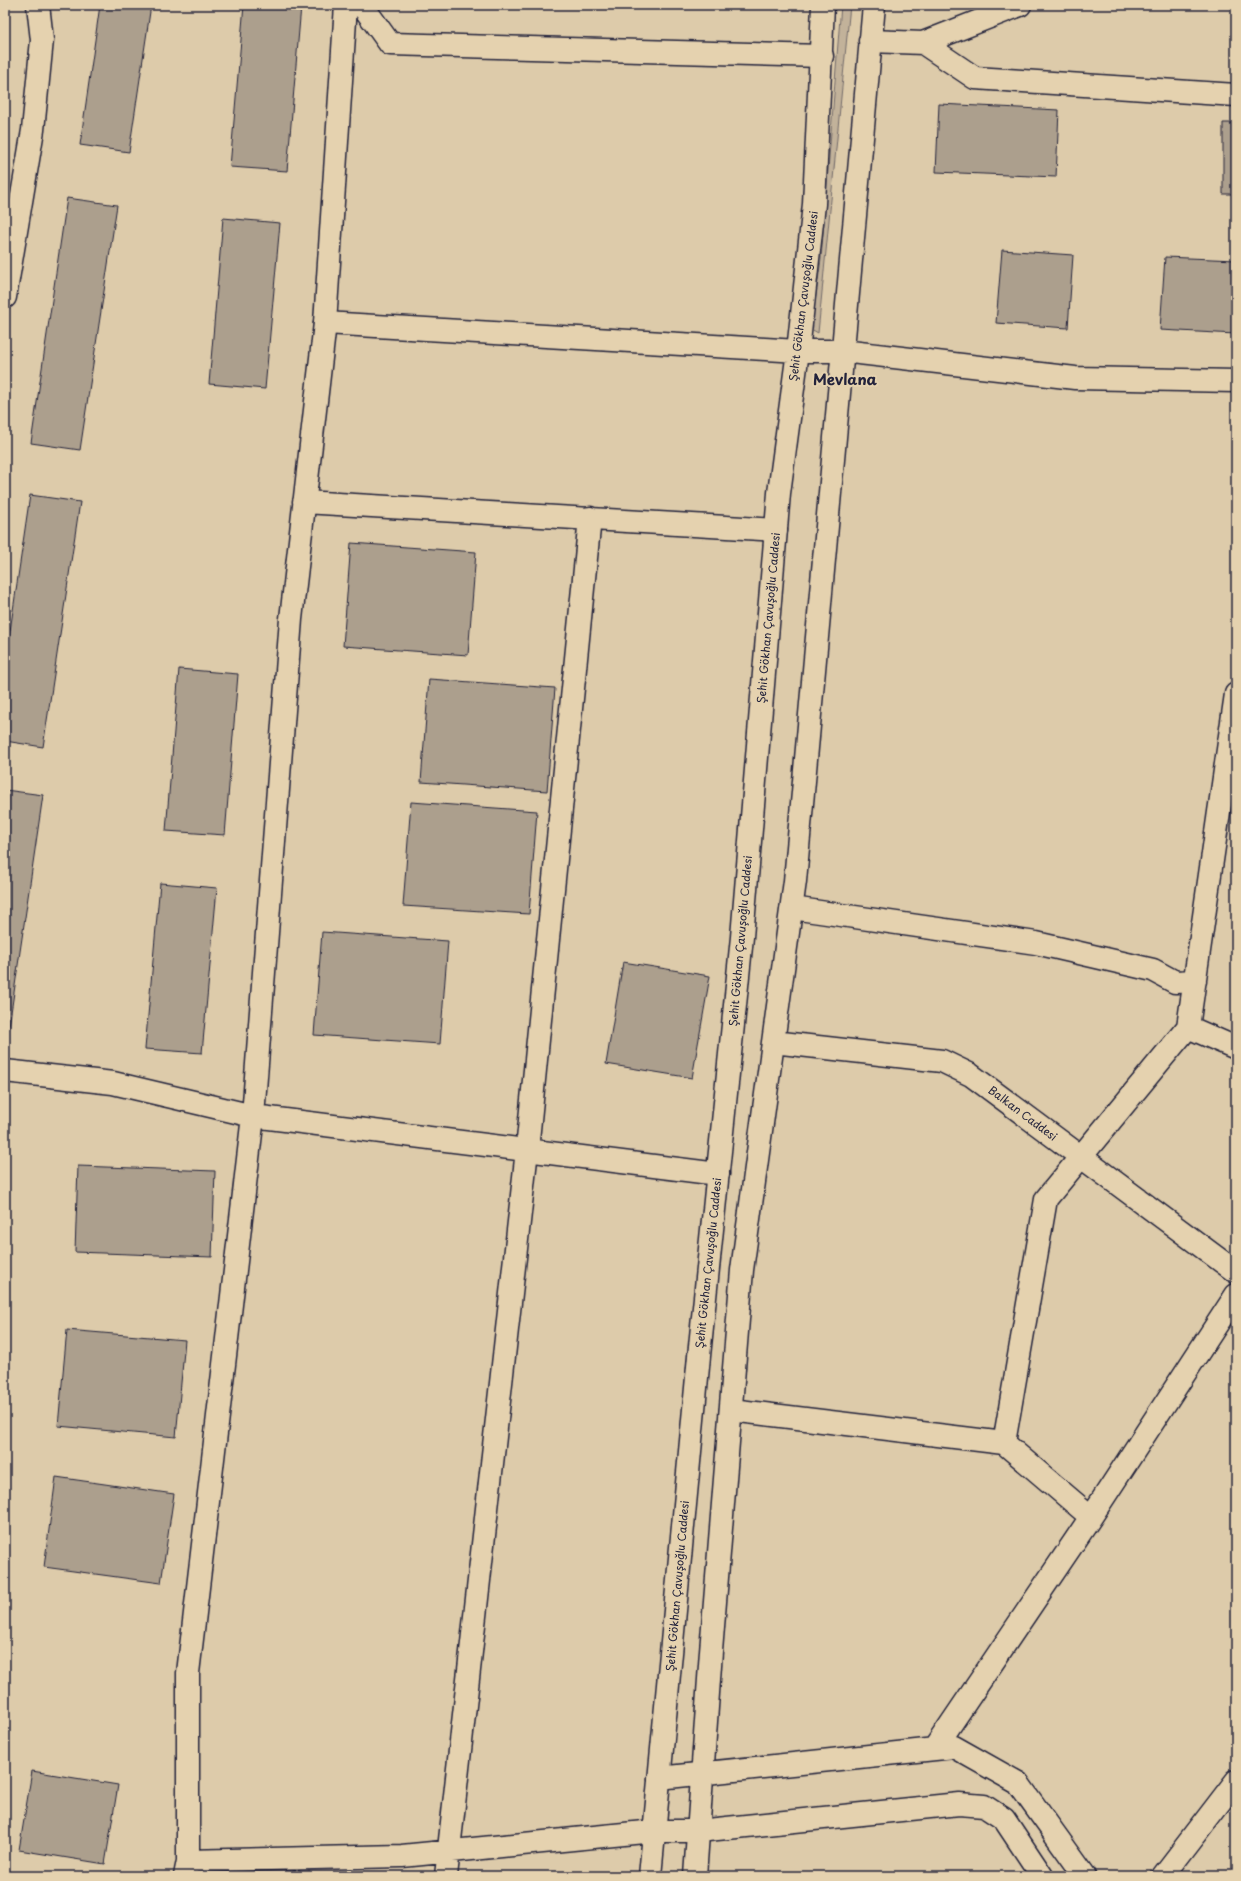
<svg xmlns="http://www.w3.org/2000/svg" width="1241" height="1881" font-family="'Playpen Sans',sans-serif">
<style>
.green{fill:#c2b29a;stroke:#726a6a}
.building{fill:#ac9f8d;stroke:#22223b}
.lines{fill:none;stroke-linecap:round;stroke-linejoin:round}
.minor-casing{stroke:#22223b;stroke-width:25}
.tertiary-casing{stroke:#22223b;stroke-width:25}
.minor{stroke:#e5d2af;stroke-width:22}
.tertiary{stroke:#e5d2af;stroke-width:22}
.labels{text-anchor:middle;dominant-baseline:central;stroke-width:4;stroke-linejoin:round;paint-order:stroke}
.street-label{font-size:11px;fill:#22223b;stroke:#e5d2af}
.district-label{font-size:15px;font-weight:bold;fill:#22223b;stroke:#e5d2af}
</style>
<rect width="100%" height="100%" fill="#ddcbaa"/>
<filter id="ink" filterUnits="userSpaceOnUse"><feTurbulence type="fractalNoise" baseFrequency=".025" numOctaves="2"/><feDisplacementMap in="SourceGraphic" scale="8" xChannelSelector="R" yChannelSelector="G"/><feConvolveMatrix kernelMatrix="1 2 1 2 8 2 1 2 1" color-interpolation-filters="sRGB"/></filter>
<g filter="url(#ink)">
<path class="green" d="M841 5H850L818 333 811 329 821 260Z"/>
<path class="building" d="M100 5H151L129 152 80 145Z
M244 5 301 6 287 171 230 167Z
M939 104 1059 110 1056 177 936 172Z
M1223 123H1236V194H1223Z
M67 198 117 205 80 450 31 443Z
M223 218 280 223 265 389 209 384Z
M1002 250 1073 255 1068 328 996 323Z
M1165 257 1236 260V334L1160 330Z
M30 495 80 502 43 747 5 741V665Z
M351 543 476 552 468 655 343 646Z
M179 669 238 674 225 835 166 831Z
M429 679 555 688 547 791 421 782Z
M5 790 43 795 7 1040H5Z
M411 802 537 811 529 914 403 906Z
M160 883 217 888 202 1053 145 1049Z
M322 932 448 941 440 1044 314 1035Z
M623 962 710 976 692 1078 606 1064Z
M78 1166 215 1171 212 1257 75 1252Z
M67 1330 185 1340 176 1437 58 1426Z
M56 1477 174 1494 161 1583 44 1567Z
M32 1771 118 1785 105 1864 19 1850Z"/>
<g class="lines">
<defs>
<path id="minor" d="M362 5 390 44 822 56
M870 41 923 43 975 78 1236 95
M923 43 1020 5
M5 297 33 130 42 40 38 5
M304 502 776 530
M792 908 1036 943 1153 970 1175 982 1195 981
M1188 1027 1236 694
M5 1071 113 1083 253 1116 718 1174
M731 1410 1004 1443 1046 1199 1188 1027 1236 1048
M1091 1517 1236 1295
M934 1749 1091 1517 1004 1443
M659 1778 954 1747 1018 1783 1085 1876
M188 1861 402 1856 654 1831H698L959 1804 984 1806 1004 1819 1042 1876
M185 1876 188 1861V1673L253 1116 291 619 325 323 346 5
M446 1876 527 1150 590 518
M1163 1876 1236 1781"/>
<path id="tertiary" d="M325 323 798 351H842L1075 378 1236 381
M773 1042 942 1061 971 1075 1236 1272
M650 1876 699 1356 742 937 779 493 798 351 814 204 823 5
M695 1876 711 1651 742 1270 795 881 874 5"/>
</defs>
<use href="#minor" class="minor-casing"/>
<use href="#tertiary" class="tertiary-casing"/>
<use href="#minor" class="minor"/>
<use href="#tertiary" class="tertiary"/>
</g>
</g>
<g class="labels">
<g class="street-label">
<text transform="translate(803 296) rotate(-83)">Şehit Gökhan Çavuşoğlu Caddesi</text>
<text transform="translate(768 618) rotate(-85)">Şehit Gökhan Çavuşoğlu Caddesi</text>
<text transform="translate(740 941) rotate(-85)">Şehit Gökhan Çavuşoğlu Caddesi</text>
<text transform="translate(1023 1113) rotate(37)">Balkan Caddesi</text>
<text transform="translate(708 1263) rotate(-84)">Şehit Gökhan Çavuşoğlu Caddesi</text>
<text transform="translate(677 1586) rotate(-85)">Şehit Gökhan Çavuşoğlu Caddesi</text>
</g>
<g class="district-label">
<text x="845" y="378">Mevlana</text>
</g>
</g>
<rect width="1241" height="1881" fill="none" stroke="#e5d2af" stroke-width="20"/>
<rect x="10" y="10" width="1221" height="1861" fill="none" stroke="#22223b" stroke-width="1.5" filter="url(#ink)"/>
</svg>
